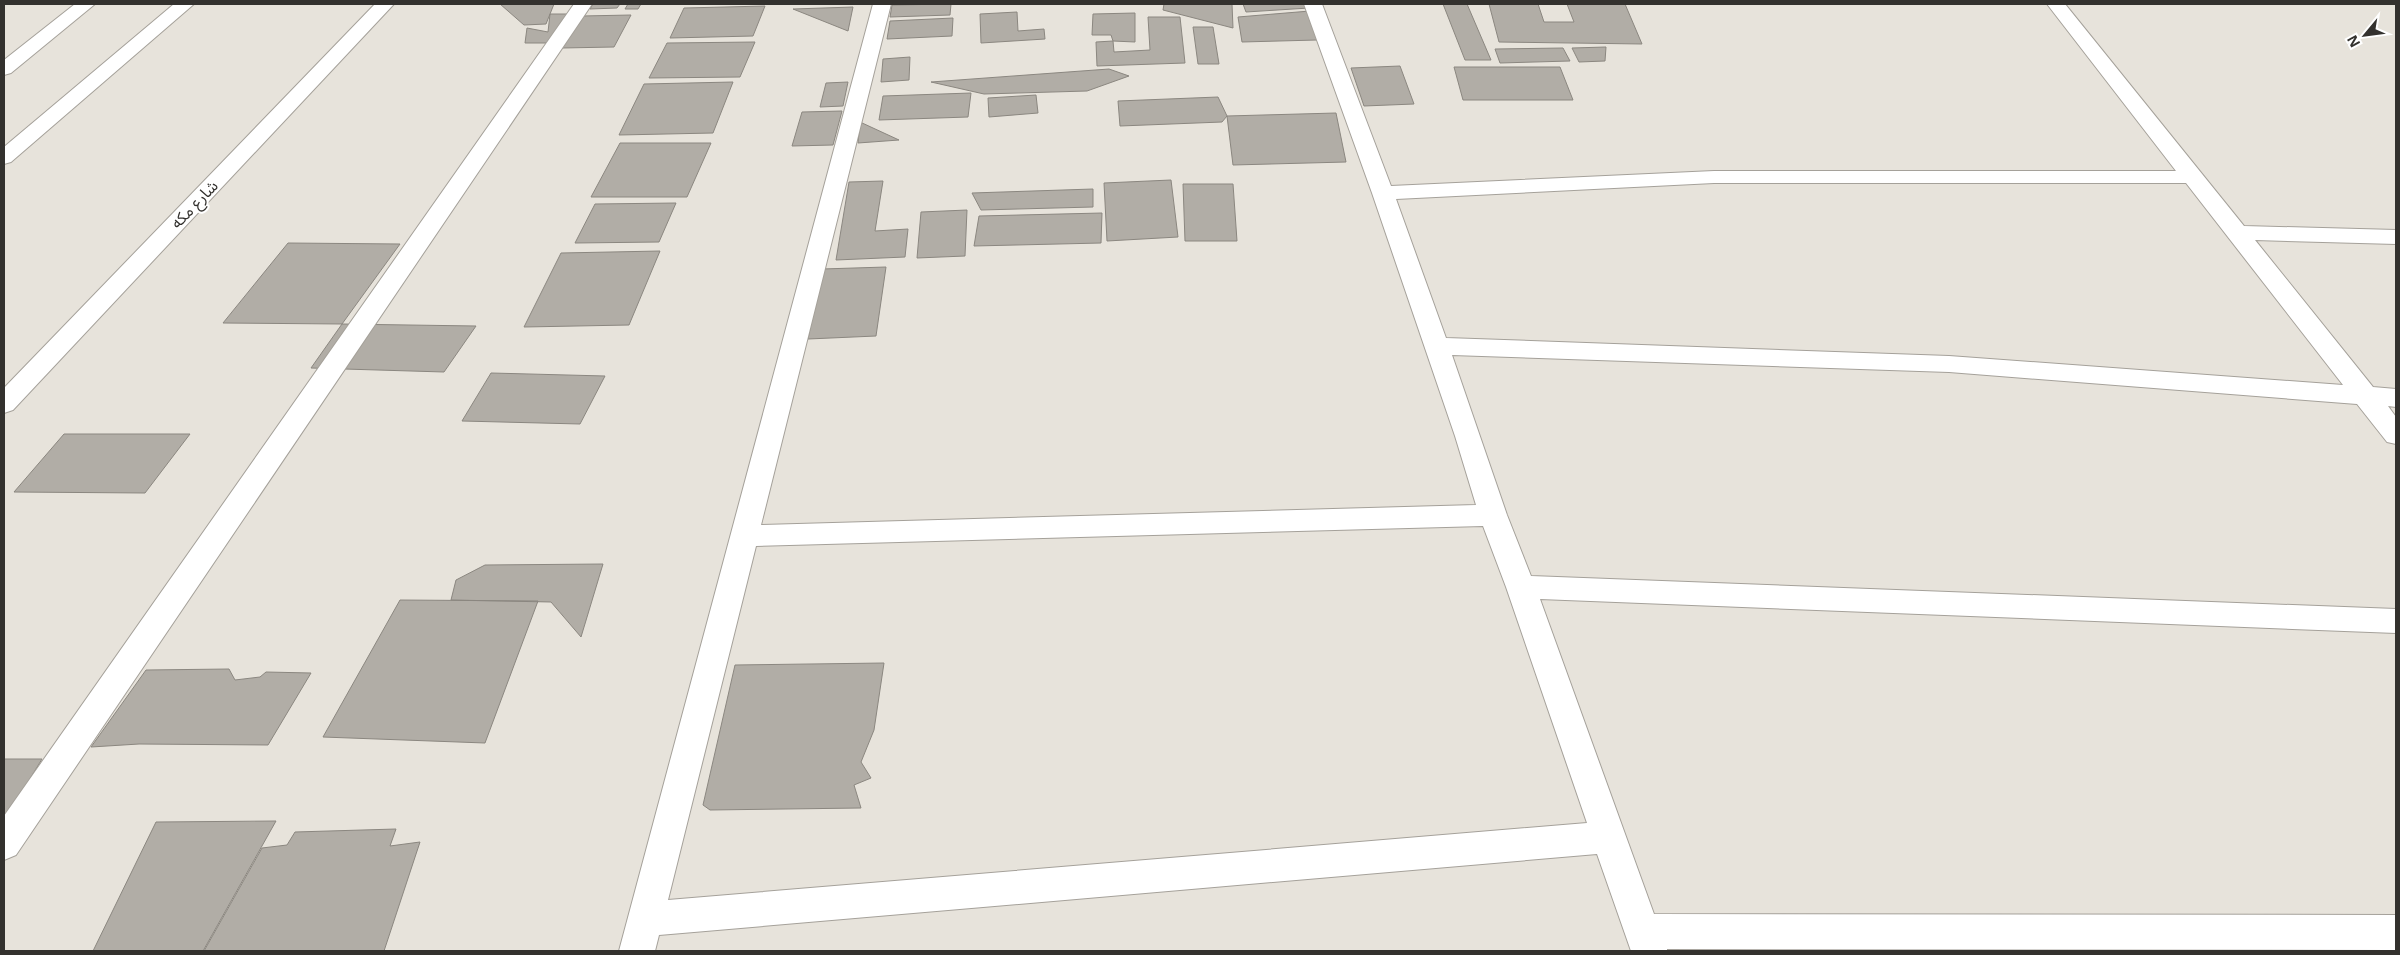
<svg xmlns="http://www.w3.org/2000/svg" width="2400" height="955" font-family="'Open Sans','Noto Sans Arabic',sans-serif">
<style>
.building{fill:#b1ada6;stroke:#8b8780}
.lines{fill:none;stroke-linecap:round;stroke-linejoin:round}
.street-casing{stroke:#a5a19a;stroke-width:2}
.street{fill:#fff;fill-rule:evenodd}
.labels{text-anchor:middle;dominant-baseline:central;stroke-width:4;stroke-linejoin:round;paint-order:stroke}
.street-label{font-size:16px;fill:#33312e;stroke:#fff}
</style>
<rect width="100%" height="100%" fill="#e7e3db"/>
<path class="building" d="M500 4H554L546 24 524 25Z
M593 4H620L617 8 590 9Z
M628 4H641L638 9H625Z
M951 4 950 15 890 17 892 5Z
M1164 4H1232L1233 28 1163 10Z
M1243 4H1308L1309 8 1246 12Z
M1443 4H1467L1491 60H1465Z
M1489 4H1538L1544 22H1574L1567 4H1625L1642 44 1499 42Z
M765 6 753 36 670 38 684 8Z
M853 7 848 31 793 9Z
M1310 11 1317 40 1242 42 1238 17Z
M1017 12 1018 31 1044 29 1045 39 981 43 980 14Z
M1135 13V42L1113 41 1111 35H1092L1093 14Z
M550 14H569L548 43H525L527 28 548 32Z
M631 15 614 47 562 48 582 16Z
M1148 17H1180L1185 63 1097 66 1096 42 1113 41 1114 52 1150 50Z
M953 18 952 36 887 39 890 21Z
M1193 27H1213L1219 64H1198Z
M755 42 740 77 649 78 667 43Z
M1606 47 1605 61 1579 62 1572 48Z
M1563 48 1570 61 1500 63 1495 49Z
M910 57 909 80 881 82 883 59Z
M1400 66 1414 104 1364 106 1351 68Z
M1454 67H1560L1573 100H1463Z
M1109 69 1129 76 1087 91 984 94 931 82Z
M733 82 713 133 619 135 644 84Z
M848 82 843 106 820 107 826 83Z
M971 93 968 117 879 120 883 96Z
M1036 95 1038 113 989 117 988 98Z
M1218 97 1227 116 1222 122 1120 126 1118 101Z
M842 111 833 145 792 146 802 112Z
M1336 113 1346 162 1233 165 1227 116Z
M860 122 899 140 858 143Z
M620 143H711L687 197H591Z
M1171 180 1178 237 1107 241 1104 183Z
M883 181 875 231 908 229 905 257 836 260 849 182Z
M1183 184H1233L1237 241H1185Z
M1093 189V207L981 210 972 193Z
M676 203 659 242 575 243 595 204Z
M967 210 965 256 917 258 921 212Z
M1102 213 1101 243 974 246 979 216Z
M288 243 400 244 342 324 223 323Z
M660 251 629 325 524 327 561 253Z
M886 267 876 336 808 339 822 269Z
M342 324 476 326 444 372 311 368Z
M491 373 605 376 580 424 462 421Z
M64 434H190L145 493 14 492Z
M603 564 581 637 551 602 451 600 456 580 485 565Z
M400 600 538 601 485 743 323 737Z
M884 663 874 730 861 762 871 778 854 785 861 808 710 810 703 805 735 665Z
M229 669 235 680 260 677 266 672 311 673 268 745 139 744 91 747 146 670Z
M4 759H42L22 792 38 793 4 840Z
M276 821 203 951H93L156 822Z
M396 829 390 846 420 842 384 951H204L262 848 287 845 295 832Z"/>
<g class="lines">
<defs>
<path id="street" d="M75 4H95L11 73 4 75V60Z
M174 4H194L11 162 4 164V147Z
M375 4H394L13 410 4 413V388Z
M574 4H592L16 855 4 860V816Z
M873 4H891L761 525 1476 505 1455 436 1372 193 1304 4H1322L1391 186 1714 171H2176L2047 4H2065L2244 226 2396 230V244L2255 240 2373 387 2396 389V407L2388 406 2396 417V444L2387 442 2357 404 1949 372 1452 355 1507 515 1531 576 2396 609V633L1540 599 1654 914 2396 915V950L1667 949V951H1631L1597 854 659 935 655 951H619ZM1714 183H2186L2343 385 1949 356 1446 338 1396 199ZM1483 526 1506 587 1587 823 668 900 756 546Z"/>
</defs>
<use href="#street" class="street-casing"/>
<use href="#street" class="street"/>
</g>
<g class="labels">
<g class="street-label">
<text transform="translate(194 204) rotate(-46)">شارع مكه</text>
</g>
</g>
<rect width="2400" height="955" fill="none" stroke="#33312e" stroke-width="10"/>
<g transform="translate(2365 35) rotate(241)" stroke="#ffffff" stroke-width="4" paint-order="stroke">
<path d="M0-4L9 19L0 12L-9 19Z" fill="#33312e"/>
<text y="-8" font-size="14" font-weight="bold" text-anchor="middle" fill="#33312e">N</text>
</g>
</svg>
